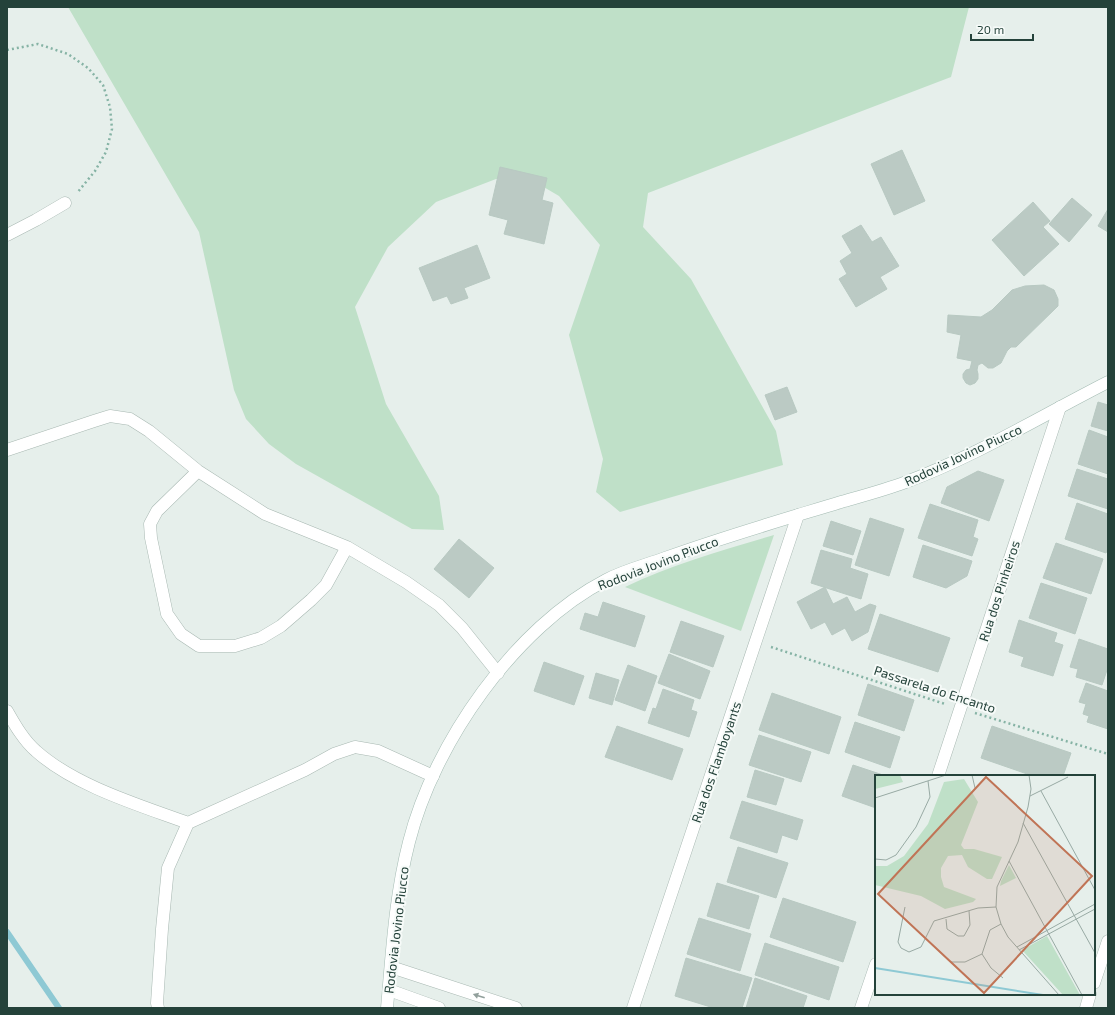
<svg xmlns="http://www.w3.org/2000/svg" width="1115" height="1015" font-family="'Exo 2',sans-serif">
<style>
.green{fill:#bfe0c8}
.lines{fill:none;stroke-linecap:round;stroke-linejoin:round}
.stream{stroke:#8ec9d4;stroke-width:6}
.building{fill:#bbcac4;stroke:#b8c9c2}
.minor-casing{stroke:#a8b8b2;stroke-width:13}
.secondary-casing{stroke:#a4bbb3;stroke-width:13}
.path{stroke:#86b3a5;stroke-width:2.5;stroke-dasharray:2 3;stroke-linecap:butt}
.minor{stroke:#fff;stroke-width:12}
.secondary{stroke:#fff;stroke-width:12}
.oneway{fill:#92a09c}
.labels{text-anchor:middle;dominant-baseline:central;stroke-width:4;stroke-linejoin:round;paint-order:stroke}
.street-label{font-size:13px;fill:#24423a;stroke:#f7fbf9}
.inset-river{fill:none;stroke:#8ec9d4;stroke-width:2}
.inset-road{fill:none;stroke:#98aaa4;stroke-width:1}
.view{fill:#c07456;fill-opacity:0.15;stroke:#c07456;stroke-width:2}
.inset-edge{fill:none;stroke:#24423a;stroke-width:2}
</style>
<rect width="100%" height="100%" fill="#e6efeb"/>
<path class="green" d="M68 7H969L951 77 648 193 643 227 691 279 776 431 783 465 620 512 596 492 603 459 569 335 600 245 559 196 530 179H496L436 202 388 247 355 307 386 404 439 496 444 530 412 529 296 464 269 444 246 419 234 390 199 232Z
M774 535 741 631 625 587C673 564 723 550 774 535Z"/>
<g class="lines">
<path class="stream" d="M7 932 59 1008"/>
</g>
<path class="building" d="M902 150 925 201 894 215 871 164Z
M500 167 547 178 542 200 553 203 544 244 504 234 508 220 489 215Z
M1072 198 1092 215 1069 242 1049 224Z
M1033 202 1050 221 1043 227 1059 244 1024 276 992 240Z
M1108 209V232L1098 226Z
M861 225 872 242 881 237 899 266 880 277 887 289 856 307 839 279 847 274 840 261 852 253 842 236Z
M477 245 490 278 464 288 468 298 451 304 447 296 433 301 419 268Z
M1044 285 1054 290 1058 299V306L1016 347H1011L1007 351 1001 363 993 368H988L982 363 978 365 977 370 978 374V379L975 383 970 385 966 383 963 378V374L966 370 970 369 972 361 957 358 961 335 947 332 948 315 981 317 992 310 1012 290 1025 286Z
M787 387 797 412 775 420 765 395Z
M1098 402 1108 405V431L1091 426Z
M1089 430 1108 437V474L1078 464Z
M1077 469 1108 479V509L1068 496Z
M978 471 1004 480 989 521 941 503 947 487Z
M1077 503 1108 514V548L1106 553 1065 539Z
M930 504 978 520 973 537 978 539 972 556 918 538Z
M870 518 904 529 889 576 855 565Z
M831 521 861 531 853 555 823 546Z
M459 539 494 568 469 598 434 569Z
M1056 543 1103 559 1091 594 1043 578Z
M923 545 972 561 967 576 946 588 913 577Z
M821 550 852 559 850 568 868 574 861 599 811 583Z
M1041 583 1087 598 1075 634 1029 618Z
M825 587 833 604 847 597 855 612 870 604 876 606 868 632 852 641 845 628 832 635 825 622 811 629 797 602Z
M603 602 645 616 635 647 580 629 585 613 598 617Z
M880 614 950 638 938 672 868 649Z
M1019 620 1057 633 1054 642 1063 645 1053 676 1021 666 1024 657 1009 652Z
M681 621 724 636 713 667 670 652Z
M1079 639 1108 649V667L1102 685 1076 677 1078 669 1070 667Z
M669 654 710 671 700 699 658 683Z
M544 662 584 676 574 705 534 691Z
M628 665 657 676 645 711 615 700Z
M596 673 619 680 612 705 589 698Z
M1086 683 1108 691V729L1087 722 1089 716 1083 714 1086 704 1079 702Z
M868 684 914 700 904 731 858 715Z
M663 689 694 700 691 710 697 712 689 737 648 723 653 708 656 709Z
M772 693 841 717 829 754 759 730Z
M855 722 900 737 890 768 845 752Z
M617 726 683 749 672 780 605 757Z
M992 726 1071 753 1063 776H1033L981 758Z
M759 735 811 752 801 782 749 765Z
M853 765 886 776H876V808L842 796Z
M755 770 784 779 776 805 747 797Z
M742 801 803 820 797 840 782 835 777 853 730 838Z
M738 847 788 863 776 898 727 882Z
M717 883 759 896 749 929 707 916Z
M783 898 856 922 843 962 770 937Z
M699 918 751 934 740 971 687 954Z
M765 943 839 967 829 1000 755 975Z
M686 958 752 978 742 1008H714L675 996Z
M755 978 807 996 803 1008H746Z"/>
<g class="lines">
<defs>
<path id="minor" d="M7 235 36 220 65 203
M7 450 94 421 110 416 130 419 149 431 198 471 265 514 347 547 406 582 439 605 462 628 498 673
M198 471 157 511 150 524 151 538 167 614 181 634 199 646H235L261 638 281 626 311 600 326 585 347 547
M7 711C15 725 24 741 36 751 75 786 139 805 188 823
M938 776 1060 407
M391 967 516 1008
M1094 983 1108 941
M389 990 439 1008
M158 1008 157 1003 162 929 168 868 188 823 305 770 334 754 355 747 378 751 433 776
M633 1008 798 515
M861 1008 876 964
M1086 1008 1090 994"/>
<path id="secondary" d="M387 1008C392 952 395 896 409 842 434 743 515 627 606 580 625 570 646 565 665 558 723 537 782 520 841 502 862 496 885 490 906 482 976 456 1041 416 1108 382"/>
</defs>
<use href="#minor" class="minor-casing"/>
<use href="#secondary" class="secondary-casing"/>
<path class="path" d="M7 50 38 44 68 54 88 68 103 85 110 107 112 129 106 152 95 171 77 193
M771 647 945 704
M975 713 1108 754"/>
<use href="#minor" class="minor"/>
<use href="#secondary" class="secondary"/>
</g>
<defs><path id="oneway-solid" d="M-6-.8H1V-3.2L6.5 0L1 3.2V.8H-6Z"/></defs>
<use class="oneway" href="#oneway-solid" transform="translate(479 996) rotate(-162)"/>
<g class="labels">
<g class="street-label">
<text transform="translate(963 455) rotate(-25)">Rodovia Jovino Piucco</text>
<text transform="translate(658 563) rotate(-21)">Rodovia Jovino Piucco</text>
<text transform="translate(999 591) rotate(-72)">Rua dos Pinheiros</text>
<text transform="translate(935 689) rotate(18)">Passarela do Encanto</text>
<text transform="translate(716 762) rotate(-71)">Rua dos Flamboyants</text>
<text transform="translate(396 930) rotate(-83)">Rodovia Jovino Piucco</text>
</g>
</g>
<g transform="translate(875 775)">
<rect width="220" height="220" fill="#e6efeb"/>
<path d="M25 0 28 7 0 14V0ZM89 4 103 27 86 70 89 74H99L127 82 117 104H112L93 92 87 80 73 81 66 93V102L69 112 101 124 98 127 70 134 46 121 0 110V91H12L29 81 53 49 69 7ZM134 90 141 103 125 111 126 106ZM172 161 205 220H188L147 175Z" fill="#bfe0c8"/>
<path class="inset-river" d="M0 193 168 220"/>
<path class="inset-road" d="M97 0 100 13M154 0 156 14 153 32 143 67 122 112 121 132 126 149 133 162 184 220M166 16 220 115M155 21 193 2M0 23 71 0M148 48 220 178M0 84 11 85 21 80 41 52 55 22 53 6M134 86 207 220M30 132 23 167 26 173 34 177 46 172 59 146 103 133 121 132M71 144 72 154 83 161H89L95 150 94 136M126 149 115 155 107 179 116 193 128 203M142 172 220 129M144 175 220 134M76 187H90L107 179"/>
<path class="view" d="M111 2 217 101 109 218 3 119Z"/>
<rect width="220" height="220" class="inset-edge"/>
</g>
<rect width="1115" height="1015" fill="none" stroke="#24423a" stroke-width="16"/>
<path d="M971 34v6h62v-6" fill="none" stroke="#24423a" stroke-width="2"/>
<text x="977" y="34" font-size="12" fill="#24423a" stroke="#f7fbf9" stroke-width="3" paint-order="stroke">20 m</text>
</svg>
